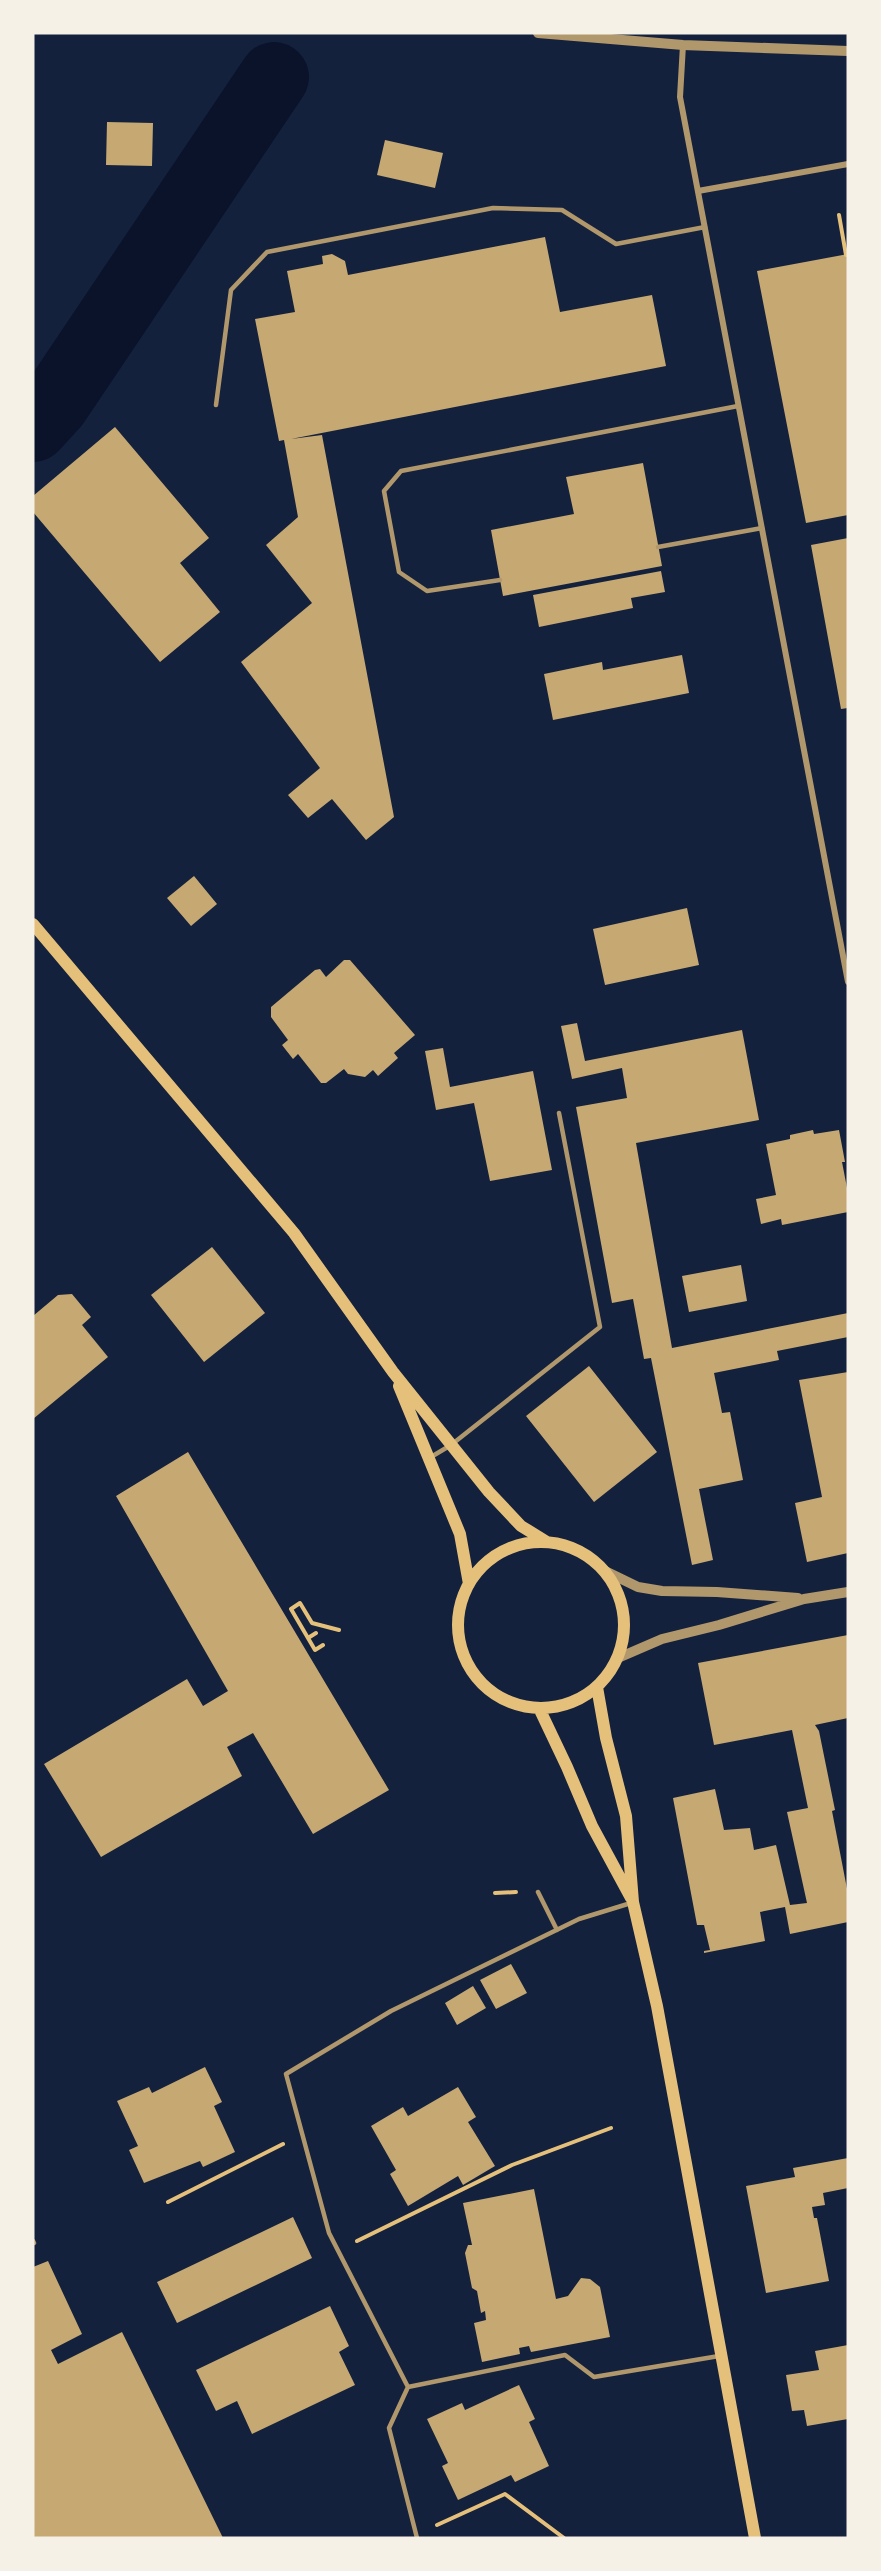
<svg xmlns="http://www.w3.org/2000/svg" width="881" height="2571" font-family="Signika,sans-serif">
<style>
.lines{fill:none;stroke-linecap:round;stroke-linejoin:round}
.river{stroke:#0b132b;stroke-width:70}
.building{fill:#c6a872}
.path{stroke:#e5c07b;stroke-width:4}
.service{stroke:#b1986c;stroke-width:4.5}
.minor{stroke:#b1986c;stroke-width:6}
.tertiary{stroke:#b1986c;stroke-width:10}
.secondary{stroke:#e5c07b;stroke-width:12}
</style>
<rect width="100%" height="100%" fill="#14213d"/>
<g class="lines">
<path class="river" d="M33 427 55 403 274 77"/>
</g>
<path class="building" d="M107 122 153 123 152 166 106 165Z
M385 140 443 153 435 188 377 175Z
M545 237 560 312 652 295 666 366 291 439 322 435 394 817 366 840 332 799 308 818 288 795 320 768 241 662 312 603 266 545 298 517 284 440 279 441 255 319 295 312 287 271 323 264 322 256 332 254 345 261 348 275Z
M848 254V515L806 523 757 271Z
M115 427 209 538 180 563 220 612 160 662 33 512V496Z
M643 463 662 566 503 596 491 530 574 514 566 477Z
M848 538V708L841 709 811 545Z
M661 571 665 592 631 598 633 608 539 627 533 595Z
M682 655 689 693 553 720 544 674 602 662 603 670Z
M194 876 217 904 191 926 167 898Z
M687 908 699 965 605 985 593 929Z
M344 960H350L415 1035 394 1053 398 1058 378 1076 373 1070 365 1077 348 1074 344 1069 326 1083H321L298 1054 293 1059 282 1045 288 1040 271 1017V1007L315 970 320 969 326 977Z
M577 1023 585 1061 742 1030 759 1120 636 1143 672 1348 848 1313V1337L777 1351 779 1360 714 1373 722 1413 730 1412 743 1480 699 1489 713 1560 692 1565 651 1358 644 1359 633 1299 612 1303 576 1107 627 1098 622 1068 572 1079 561 1026Z
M443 1048 450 1087 533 1071 552 1170 490 1181 474 1103 436 1110 425 1051Z
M813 1130 814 1134 839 1130 845 1162H842L848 1193V1212L782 1225 781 1219 761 1224 756 1199 776 1195 766 1144 790 1139V1135Z
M212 1247 265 1313 204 1362 151 1295Z
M741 1265 747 1301 689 1312 682 1276Z
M72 1294 91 1317 82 1325 108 1357 33 1419V1316L58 1295Z
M589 1366 657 1452 594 1502 526 1416Z
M848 1372V1553L807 1562 795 1503 822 1497 799 1380Z
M188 1452 389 1790 313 1834 253 1733 227 1747 242 1776 101 1857 44 1764 187 1679 203 1706 228 1691 116 1496Z
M848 1635V1718L815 1725 819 1731 835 1810 832 1811 848 1894V1922L790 1934 785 1907 760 1912 765 1941 704 1953V1951L710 1950 704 1925H697L673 1798 715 1789 724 1830 750 1828 754 1850 776 1845 790 1905 807 1903 787 1812 808 1808 792 1730 714 1745 698 1663Z
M511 1964 527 1993 496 2009 480 1980Z
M473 1986 486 2008 457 2025 445 2003Z
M205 2067 222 2102 214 2106 235 2152 203 2167 200 2161 144 2183 129 2150 138 2146 117 2101 149 2087 152 2093Z
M458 2087 476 2117 468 2122 495 2166 463 2185 458 2176 408 2206 390 2174 396 2170 371 2126 403 2107 408 2116Z
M848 2158V2188L823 2193 825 2205 812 2207 814 2218H817L829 2281 766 2293 746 2186 795 2177 793 2168Z
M534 2189 556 2299 568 2296 581 2278 590 2279 600 2287 610 2337 531 2352 529 2346 519 2348 520 2354 482 2362 474 2323 486 2320 485 2311 481 2313 477 2291 472 2288 465 2253 468 2245H472L463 2203Z
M293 2217 312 2258 177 2323 157 2282Z
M48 2261 82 2334 51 2350 58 2364 122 2332 223 2538H33V2267Z
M330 2306 349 2346 339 2352 355 2385 252 2434 237 2401 216 2411 196 2370Z
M848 2345V2419L807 2426 804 2410 792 2411 786 2375 819 2370 815 2351Z
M519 2385 535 2419 529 2422 549 2466 515 2482 511 2475 458 2500 442 2466 448 2463 427 2419 462 2403 465 2410Z"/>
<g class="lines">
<path class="path" d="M839 215 846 255
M308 1638 316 1633
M323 1645 315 1650 291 1609 300 1603 312 1623 339 1630
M495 1893 516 1892
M168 2202 283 2144
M357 2241 512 2165 611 2128
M437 2525 505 2494 564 2538"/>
<path class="service" d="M216 405 231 290 267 252 493 208 562 210 616 244 705 227
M658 547 762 528
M500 580 427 591 399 572 384 491 401 471 738 406
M431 1457 451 1445 600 1327 559 1113
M538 1892 557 1930
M631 1903 579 1919 391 2011 286 2074 329 2233 408 2387 565 2355 594 2377 719 2356
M33 2241 34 2243
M408 2387 389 2428 417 2538"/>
<path class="minor" d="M683 45 680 97 848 982
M698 191 848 164"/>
<path class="tertiary" d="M538 33 683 45 848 51
M605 1571 638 1587 662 1591 717 1592 798 1598
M618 1658 662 1639 719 1625 804 1599 848 1592"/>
<path class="secondary" d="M33 924 294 1233 393 1372 489 1492 521 1526 547 1542
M399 1386 460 1534 469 1584
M458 1625a83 83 0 1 1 166 0a83 83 0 1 1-166 0Z
M597 1687 606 1738 626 1816 633 1902 657 2006 755 2538
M539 1708 567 1767 592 1826 631 1898"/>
</g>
<rect width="881" height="2571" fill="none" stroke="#f6f1e7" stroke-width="69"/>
</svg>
